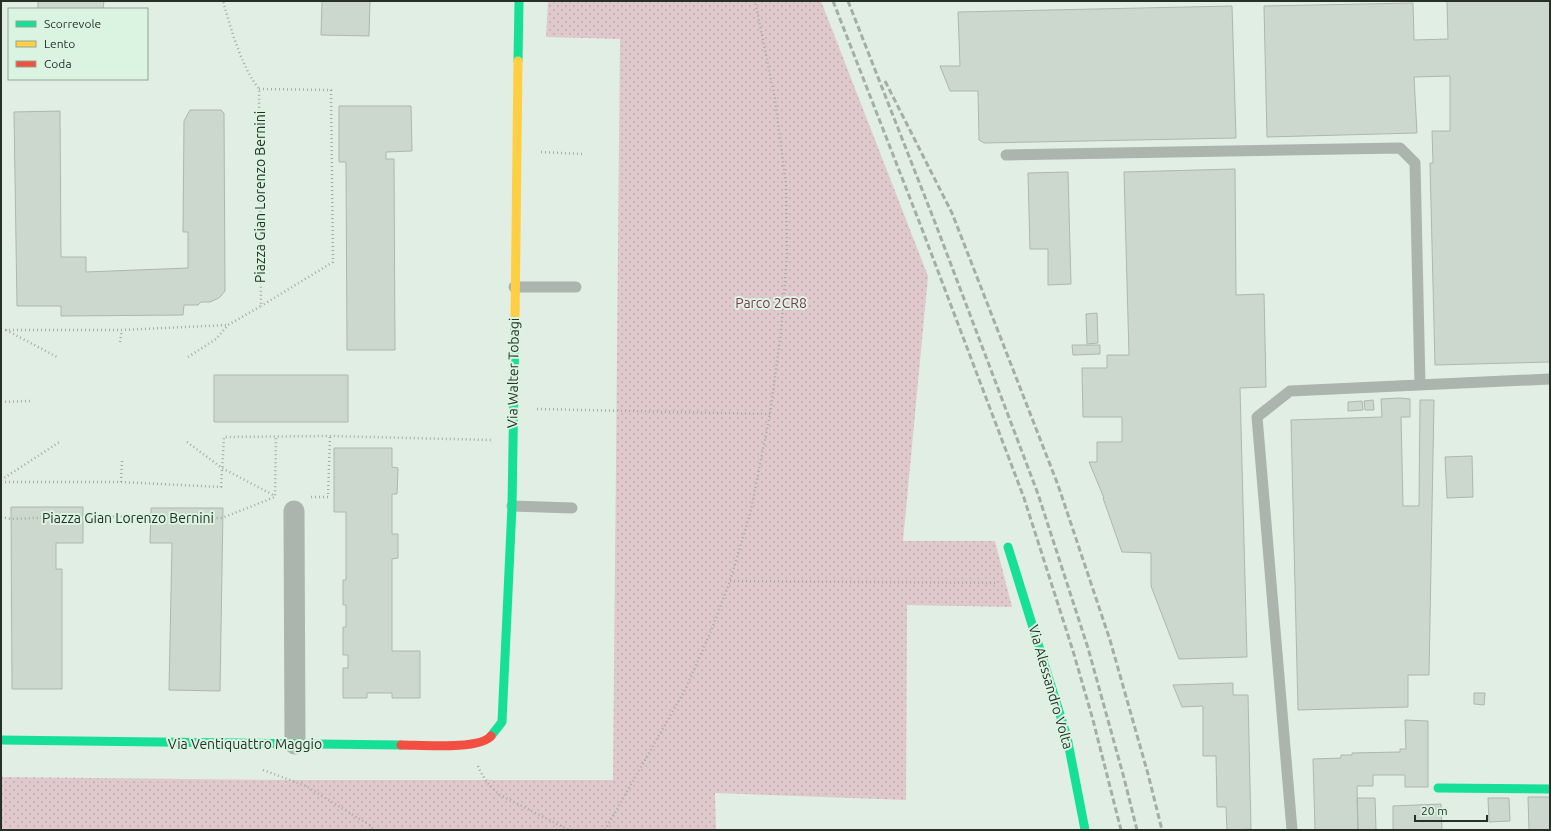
<svg xmlns="http://www.w3.org/2000/svg" width="1551" height="831" font-family="Ubuntu,sans-serif">
<style>
.green{fill:url(#green-dots)}
.building{fill:#ccd7ce;stroke:#acb7af}
.lines{fill:none;stroke-linecap:round;stroke-linejoin:round}
.path{stroke:#a4aca6;stroke-width:2.5;stroke-dasharray:1 3;stroke-linecap:butt}
.lane{stroke:#abb4ad;stroke-width:11}
.street{stroke:#abb4ad;stroke-width:21}
.fast{stroke:#16e098;stroke-width:9}
.slow{stroke:#ffcf43;stroke-width:9}
.jam{stroke:#f24e42;stroke-width:9}
.rail{stroke:#a5ada7;stroke-width:3;stroke-dasharray:6 3;stroke-linecap:butt}
.labels{text-anchor:middle;dominant-baseline:central;stroke-width:4;stroke-linejoin:round;paint-order:stroke}
.street-label{font-size:14px;fill:#262f28;stroke:#dbf4e1}
.park-label{font-size:14px;fill:#843654;stroke:#dbf4e1}
</style>
<defs>
<pattern id="green-dots" width="8" height="8" patternUnits="userSpaceOnUse"><rect width="8" height="8" fill="#dfc9cd"/><path d="M2 2h.1M6 6h.1" fill="none" stroke="#bfadb0" stroke-width="1.8" stroke-linecap="round"/></pattern>
</defs>
<rect width="100%" height="100%" fill="#e1eee4"/>
<path class="green" d="M548 1H821L928 276 903 541H995L1012 607 907 605 906 800 715 793 716 830H1V777L287 780H613L620 39 546 37Z"/>
<path class="building" d="M38 1H104L103 9H38Z
M322 1H370L369 36 321 35Z
M1447 1H1550V362L1435 365 1430 163H1433L1432 131H1450V76L1414 77 1417 133 1267 137 1264 6 1413 3 1414 40 1448 39Z
M1232 6 1236 138 984 143 979 140 978 91H950L940 66H960L958 12Z
M339 106H411L412 151 386 152V159H394L395 350H347L346 162H339Z
M190 110H221L224 113 225 291 219 298 210 302H201L198 305H184L183 315 61 316V306H17L14 112 60 111 61 257H86V272L188 268V232H183L184 121Z
M1235 169 1236 295 1264 294 1266 387 1240 388 1247 657 1179 659 1151 586V553L1122 552 1103 498H1104L1089 462H1097V442H1122V417H1083L1082 368H1107V355H1129L1124 172Z
M1068 172 1071 284 1048 285V249H1030L1028 173Z
M1097 313 1098 343 1087 344 1086 314Z
M1072 345H1100V354L1073 355Z
M214 375H348V422H214Z
M1400 398 1410 399V417H1401L1403 506H1419L1420 400H1434L1429 675H1408V707L1298 710 1291 420 1382 417 1381 399Z
M1373 400 1374 410H1365L1364 401Z
M1362 401 1363 410 1348 411V402Z
M334 448H392V467L398 468 397 494H392V534H398V558L392 559V651H420V698H392V693H367V698H343V668H348V655H343V627H346V605H343V580H346V512H334Z
M1472 456 1473 497 1447 498 1445 457Z
M11 507H83V543H56V569H62V689H12Z
M151 508H223L220 691 169 690 172 543H150Z
M1233 683V695H1248L1251 829 1227 830 1226 807H1217L1216 756H1203V706L1182 707 1173 685Z
M1474 693H1485L1484 705 1474 704Z
M1405 720 1428 721V787H1405V775H1373V786H1357L1358 830H1315L1313 759 1341 758V755H1352V753L1400 752V749H1406Z
M1528 797H1550V830H1529Z
M1357 798H1375L1376 830H1358Z
M1488 798H1509L1510 821 1489 822Z
M1441 804 1442 830H1393V806Z"/>
<g class="lines">
<path class="path" d="M259 89 331 90 333 262 261 306
M541 152 583 154
M1 330H122L228 325
M6 330 59 358
M120 342 122 330
M188 357 216 339 228 325 261 306 259 89C241 66 231 29 223 1
M1 402 32 401
M537 409 770 414
M187 442 222 468 275 496
M1 480 61 441
M1 482H121L221 487 224 437 330 436 491 440
M121 482 122 460
M311 497H328L330 436
M1 517 11 519 83 516 222 518 275 497 276 437
M730 581 996 583
M478 766C483 778 490 787 500 795L569 830
M263 770 306 786 371 826 374 830
M605 830 685 690 711 631 730 581 751 510 770 414 781 332 787 255 786 184 775 99 755 1"/>
<path class="lane" d="M1006 155 1400 148 1415 163 1420 385
M514 287H576
M512 506 572 508
M1292 830 1257 417 1290 391 1550 379"/>
<path class="street" d="M294 511 295 744"/>
<path class="fast" d="M518 61 519 1
M1008 547 1067 737 1085 830
M491 736 502 722 512 506 515 322
M1 740 401 745
M1438 788 1550 789"/>
<path class="slow" d="M515 322 518 61"/>
<path class="jam" d="M401 745C420 745 480 750 491 736"/>
<path class="rail" d="M833 1 922 229 1024 498 1073 651 1093 720 1121 830
M848 1 936 225 1038 494 1088 648 1124 778 1137 830
M885 81 952 213 1058 485 1110 640 1148 774 1162 830"/>
</g>
<g class="labels">
<g class="street-label">
<text transform="translate(260 197) rotate(-90)">Piazza Gian Lorenzo Bernini</text>
<text transform="translate(513 373) rotate(-89)">Via Walter Tobagi</text>
<text x="128" y="518">Piazza Gian Lorenzo Bernini</text>
<text transform="translate(1051 687) rotate(74)">Via Alessandro Volta</text>
<text x="245" y="744">Via Ventiquattro Maggio</text>
</g>
<g class="park-label">
<text x="771" y="303">Parco 2CR8</text>
</g>
</g>
<rect width="1551" height="831" fill="none" stroke="#262f28" stroke-width="4"/>
<rect x="8" y="8" width="140" height="72" fill="#dbf4e1" stroke="#93a597"/>
<rect x="16" y="21" width="20" height="6" fill="#16e098" stroke="#93a597"/>
<text x="44" y="28" font-size="12" fill="#262f28">Scorrevole</text>
<rect x="16" y="41" width="20" height="6" fill="#ffcf43" stroke="#93a597"/>
<text x="44" y="48" font-size="12" fill="#262f28">Lento</text>
<rect x="16" y="61" width="20" height="6" fill="#f24e42" stroke="#93a597"/>
<text x="44" y="68" font-size="12" fill="#262f28">Coda</text>
<path d="M1415 815v6h72v-6" fill="none" stroke="#262f28" stroke-width="2"/>
<text x="1421" y="815" font-size="12" fill="#262f28" stroke="#dbf4e1" stroke-width="3" paint-order="stroke">20 m</text>
</svg>
